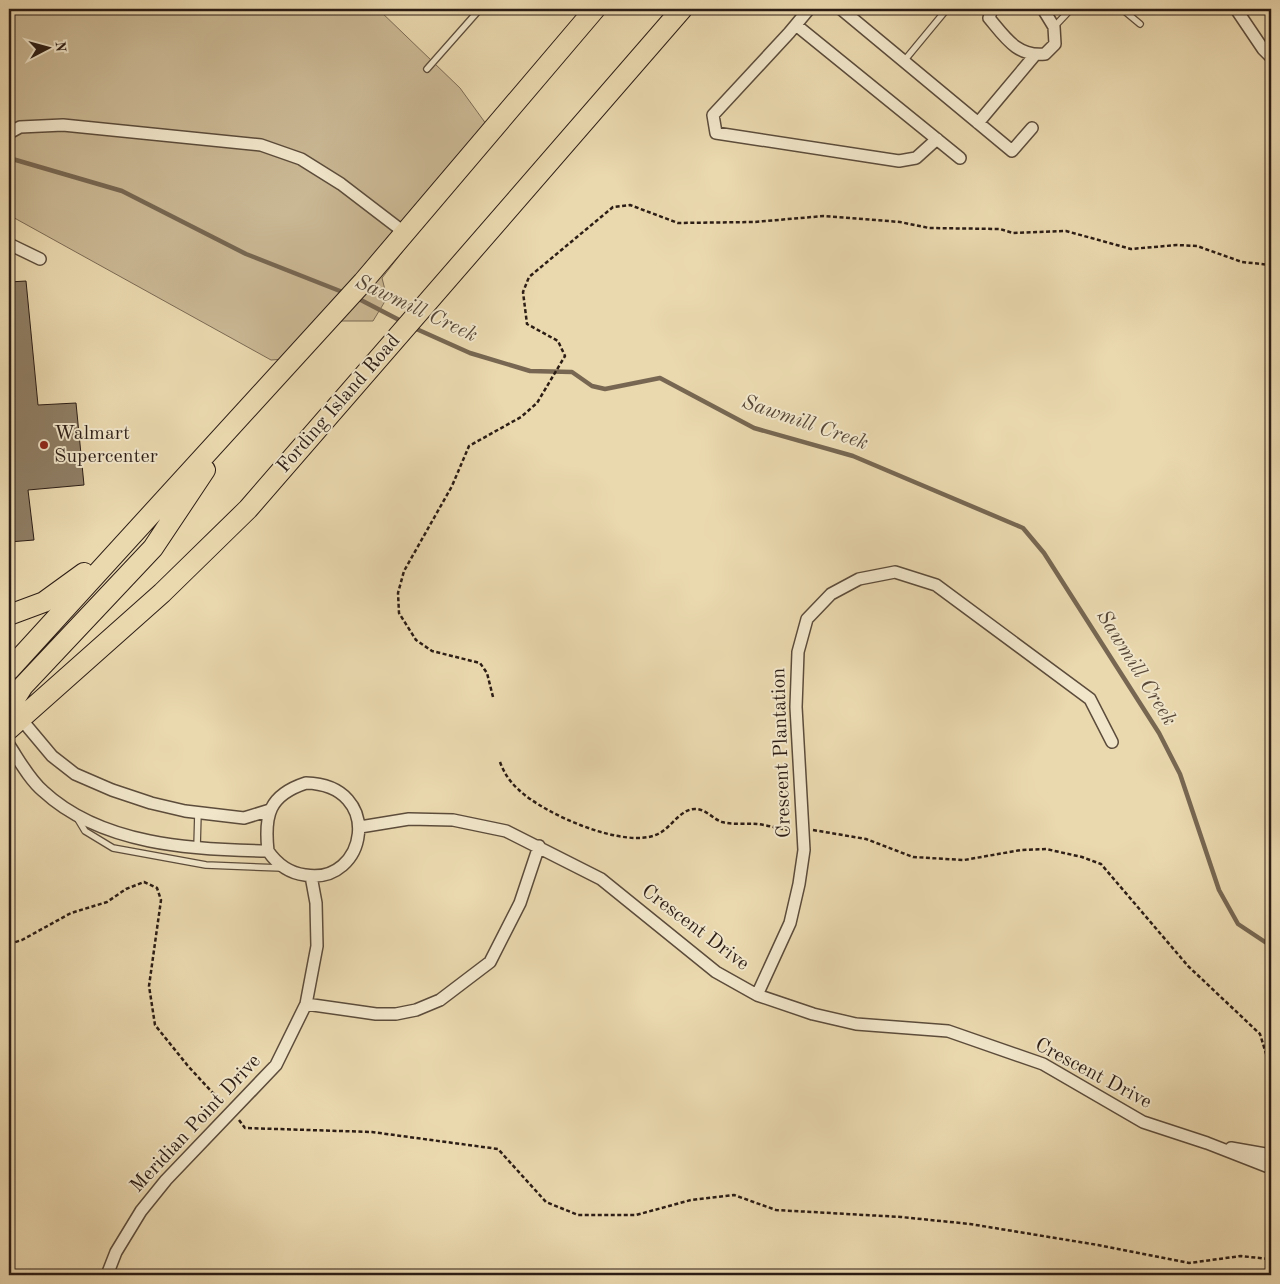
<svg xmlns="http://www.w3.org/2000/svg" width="1280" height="1284" font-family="'Old Standard TT',serif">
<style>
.green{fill:#cab894;stroke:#7b6a54}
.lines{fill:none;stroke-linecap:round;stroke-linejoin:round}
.stream{stroke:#776752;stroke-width:4.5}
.building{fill:#8f7e65;stroke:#2c1d15}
.lane-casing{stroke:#5c4c3b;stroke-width:8}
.street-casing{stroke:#5c4c3b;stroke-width:14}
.highway-casing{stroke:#2c1d15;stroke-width:22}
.path{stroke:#2c1d15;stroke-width:2.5;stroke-dasharray:4 2.5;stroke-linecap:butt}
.lane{stroke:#f1e6ca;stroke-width:5.5}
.street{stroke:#f1e6ca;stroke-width:11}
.highway{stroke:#ead8ae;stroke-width:20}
.poi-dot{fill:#8f2418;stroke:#f1e6ca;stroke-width:2}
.labels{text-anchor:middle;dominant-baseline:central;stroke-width:4;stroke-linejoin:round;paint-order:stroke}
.street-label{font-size:20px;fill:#2c1d15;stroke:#f1e6ca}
.poi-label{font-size:20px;fill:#2c1d15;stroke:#f1e6ca;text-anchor:start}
.water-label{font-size:21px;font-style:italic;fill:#584838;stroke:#f1e6ca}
</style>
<rect width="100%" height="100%" fill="#ead8ae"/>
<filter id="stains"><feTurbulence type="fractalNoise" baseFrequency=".004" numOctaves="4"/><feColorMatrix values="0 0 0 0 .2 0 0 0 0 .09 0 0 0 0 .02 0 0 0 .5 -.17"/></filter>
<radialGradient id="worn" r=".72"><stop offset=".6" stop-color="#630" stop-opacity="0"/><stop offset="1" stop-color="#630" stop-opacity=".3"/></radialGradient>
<path class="green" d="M9 9H378L460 88 489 128 490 139 382 278 387 298 373 321H342L302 358 271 360 9 215Z"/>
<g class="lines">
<path class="stream" d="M9 158 122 191 246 254 345 293
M357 298 403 322
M412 327 470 353 530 371 572 372 592 386 605 389 660 378 754 428 853 456 1023 528 1044 553 1159 733 1180 774 1219 890 1238 924 1271 946"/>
</g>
<path class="building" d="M26 281 38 405 76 403 84 485 28 490 34 540 9 542V282Z"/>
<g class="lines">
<defs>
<path id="lane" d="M1122 9 1140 24
M1054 27 1071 9
M904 61 947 9
M427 69 480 9
M76 816 85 831 113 848 206 865 282 868
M197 848 198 812"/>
<path id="street" d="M809 9 789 33 713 115 716 133 899 161 916 158 937 139
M841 9 1012 151 1032 128
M992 9 989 18C1005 37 1017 57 1045 54L1055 44 1054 27 1043 9
M1236 9 1263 49 1271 57
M796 25 960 158
M978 123 1035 55
M9 133 20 127 63 125 261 145 301 159 341 184 405 233
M9 244 40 259
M21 719 52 756 75 774 112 790 151 803 185 811 244 818 270 810
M9 745C19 760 29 779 43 791 101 845 193 850 268 851
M306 783C385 785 367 886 305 875 289 873 277 864 268 851 264 815 269 795 306 783Z
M360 827 409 819 453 820 506 831 601 879 716 972 757 995 813 1014 856 1024 948 1031 1043 1064 1143 1122 1207 1143 1271 1168
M757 995 790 923 799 884 804 850 796 707 798 652 807 619 831 594 859 579 895 572 936 585 1090 699 1112 742
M306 1004 376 1014H396L416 1010 440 1000 490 962 520 903 539 846
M1231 1148 1271 1155
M107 1275 116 1252 141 1211 166 1180 276 1065 306 1004 317 946 316 903 311 876"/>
<path id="highway" d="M9 615 44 602 84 573
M9 670 363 282 595 9
M9 708 23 686 153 548 205 470
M9 729 162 593 248 509 682 9"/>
</defs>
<use href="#lane" class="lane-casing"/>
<use href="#street" class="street-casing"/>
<use href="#highway" class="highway-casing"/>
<path class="path" d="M493 697 487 673 480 663 432 651 416 640 399 613 398 593 404 571 452 486 469 446 521 417 537 403 565 356 558 341 527 324 523 292 529 277 613 207 630 205 678 223 754 222 824 216 900 222 929 228 1000 229 1013 233 1066 231 1131 249 1177 245 1197 246 1242 262 1271 265
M500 762C504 773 510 782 519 790 544 814 625 850 658 834 671 828 680 809 695 809 706 809 713 819 722 822 733 825 746 823 757 824 768 825 779 829 790 830
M813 830 866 839 913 857 964 860 1021 850 1046 849 1082 857 1101 864 1188 966 1260 1034 1271 1070
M9 944 22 940 71 913 107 902 126 889 144 882 157 888 161 900 149 986 155 1025 188 1066 223 1104
M239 1120 245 1128 372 1132 498 1149 546 1202 578 1215H636L691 1200 734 1195 776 1210 901 1217 970 1224 1098 1245 1189 1263 1241 1256 1268 1259 1271 1261"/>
<use href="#lane" class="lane"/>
<use href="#street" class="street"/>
<use href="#highway" class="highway"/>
</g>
<circle class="poi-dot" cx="44" cy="445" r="5"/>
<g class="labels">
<g class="street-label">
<text transform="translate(339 404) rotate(-49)">Fording Island Road</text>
<text transform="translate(782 753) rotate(-92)">Crescent Plantation</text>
<text transform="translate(695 928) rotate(37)">Crescent Drive</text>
<text transform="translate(1093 1074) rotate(28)">Crescent Drive</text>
<text transform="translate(196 1124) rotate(-47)">Meridian Point Drive</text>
</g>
<g class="poi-label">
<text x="54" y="434">Walmart<tspan x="54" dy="23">Supercenter</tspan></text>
</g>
<g class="water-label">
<text transform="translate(416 309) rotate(25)">Sawmill Creek</text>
<text transform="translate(805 423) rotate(19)">Sawmill Creek</text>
<text transform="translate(1136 668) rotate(58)">Sawmill Creek</text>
</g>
</g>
<rect width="1280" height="1284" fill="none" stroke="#ead8ae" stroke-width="30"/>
<rect x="10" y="10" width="1260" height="1264" fill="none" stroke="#2c1d15" stroke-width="2.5"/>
<rect x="15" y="15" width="1250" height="1254" fill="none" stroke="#2c1d15"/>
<g transform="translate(48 48) rotate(84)" stroke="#f1e6ca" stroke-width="4" paint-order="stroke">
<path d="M0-4L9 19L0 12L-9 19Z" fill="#2c1d15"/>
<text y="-8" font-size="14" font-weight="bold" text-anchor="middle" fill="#2c1d15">N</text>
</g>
<rect width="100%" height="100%" filter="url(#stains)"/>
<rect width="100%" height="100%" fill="url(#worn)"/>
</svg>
